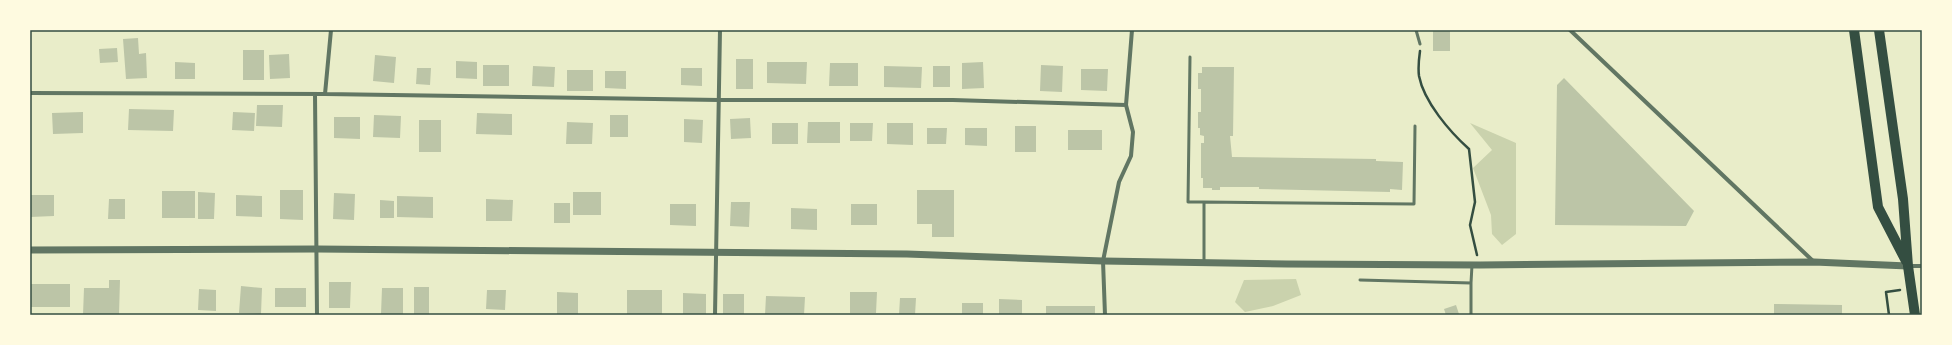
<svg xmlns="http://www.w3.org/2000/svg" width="1952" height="345" font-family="'Roboto Serif',serif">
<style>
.green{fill:#cad2ad}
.building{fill:#bcc5a7}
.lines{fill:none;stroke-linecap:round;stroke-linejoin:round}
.path{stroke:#344e41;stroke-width:2.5}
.service{stroke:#617663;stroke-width:3}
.minor{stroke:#617663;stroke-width:4}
.tertiary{stroke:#617663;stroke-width:7}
.primary{stroke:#344e41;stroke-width:10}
.neatline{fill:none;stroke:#344e41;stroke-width:1.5}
</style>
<rect width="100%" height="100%" fill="#e9edc9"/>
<path class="green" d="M1470 123 1516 143V234L1502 245 1492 234 1491 215 1473 168 1492 150Z
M1296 279 1301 295 1273 306 1245 312 1235 302 1244 280Z"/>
<path class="building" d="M1433 30H1450V51H1433Z
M138 38 139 54 146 53 147 78 126 79 123 39Z
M117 48 118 62 100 63 99 49Z
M243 50H264V80H243Z
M289 54 290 78 270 79 269 55Z
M375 55 396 57 394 83 373 81Z
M736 59H753V89H736Z
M456 61 477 62V79L456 78Z
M175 62 195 63V79H175Z
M767 62H807L806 84 767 83Z
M983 62 984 88 962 89V63Z
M830 63H858V86H829Z
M483 65H509V86H483Z
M1041 65 1063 66 1062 92 1040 91Z
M533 66 555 67 554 87 532 86Z
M884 66 922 67 921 88 884 87Z
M933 66H950V87H933Z
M1202 67H1234L1233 136H1230L1232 157 1376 159V161L1403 162 1402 190 1390 189V192L1259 189V187H1220V190H1212V188H1203V178H1201V143H1204V136L1200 135V128H1198V112H1201V89H1198V73H1202Z
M417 68H431L430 85 416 84Z
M681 68H702V86L681 85Z
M1081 69H1108L1107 91 1081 90Z
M567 70H593V91H567Z
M605 71H626V89L605 88Z
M1564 78 1694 211 1686 226 1555 225 1557 85Z
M257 105H283L282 127 256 126Z
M129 109 174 110 173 131 128 130Z
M83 112V133L53 134 52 113Z
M233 112 255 113 254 131 232 130Z
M477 113 512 114V135L476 134Z
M374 115 401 116 400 138 373 137Z
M610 115H628V137H610Z
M334 117H360V139L334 138Z
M750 118 751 138 731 139 730 119Z
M684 119 703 120 702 143 684 142Z
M419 120H441V152H419Z
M567 122 593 123 592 144H566Z
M808 122H840V143H807Z
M772 123H798V144H772Z
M850 123H873L872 141H850Z
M887 123H913V145L887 144Z
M1015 126H1036V152H1015Z
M927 128H947L946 144H927Z
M965 128H987V146L965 145Z
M1068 130H1102V150H1068Z
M280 190H303V220L280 219Z
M917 190H954V237H932V224H917Z
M162 191H195V218H162Z
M198 192 215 193 214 219H198Z
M573 192H601V215H573Z
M334 193 355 194 354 220 333 219Z
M30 195H54V216L30 217Z
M236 195 262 196V217L236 216Z
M397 196 433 197V218L397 217Z
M109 199H125V219H108Z
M486 199 513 200 512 221H486Z
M380 200 394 201V218H380Z
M731 202H750L749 227 730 226Z
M554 203H570V223H554Z
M670 204H696V226L670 225Z
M851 204H877V225H851Z
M791 208 817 209V230L791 229Z
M109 280H120L119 315H83L84 288H109Z
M329 282H351L350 308H329Z
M30 284H70V307H30Z
M241 286 262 288 261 314 239 313Z
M414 287H429V315H414Z
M275 288H306V307H275Z
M382 288H403V315L381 314Z
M199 289 216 290V311L198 310Z
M487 290H506L505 310 486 309Z
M627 290H662V315H627Z
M557 292 578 293V315H557Z
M850 292H877L876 313H850Z
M683 293 706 294V315H683Z
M723 294H744V315H723Z
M766 296 805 297 804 315H765Z
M900 298H916L915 315H899Z
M999 299 1022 300V315H999Z
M962 303H983V315H962Z
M1774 304 1842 305V315H1774Z
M1456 305 1459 314 1446 315 1444 309Z
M1046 306H1095V315H1046Z"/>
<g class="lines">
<path class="path" d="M1420 51C1419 58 1418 68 1419 76 1424 102 1450 132 1469 149L1475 202 1470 225 1477 255
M1889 315 1886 292 1900 290"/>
<path class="service" d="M1416 30 1420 44
M1190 57 1188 202H1204
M1204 263V202L1414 204 1415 126
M1360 280 1471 283 1472 265
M1471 315V283"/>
<path class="minor" d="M1570 30 1813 261
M30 93 325 94 719 100H953L1126 105
M315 94 317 315
M325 94 331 30
M1909 266H1922
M715 315 720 30
M1105 315 1103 261 1119 182 1131 156 1133 132 1126 105 1132 30"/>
<path class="tertiary" d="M30 250 317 249 907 254 1103 261 1287 264 1480 265 1814 262 1908 266"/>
<path class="primary" d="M1854 30 1878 207 1906 261
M1879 30 1903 199 1908 266 1915 315"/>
</g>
<rect width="1952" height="345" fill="none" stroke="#fefae0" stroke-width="62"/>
<rect x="31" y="31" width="1890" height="283" class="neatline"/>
</svg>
